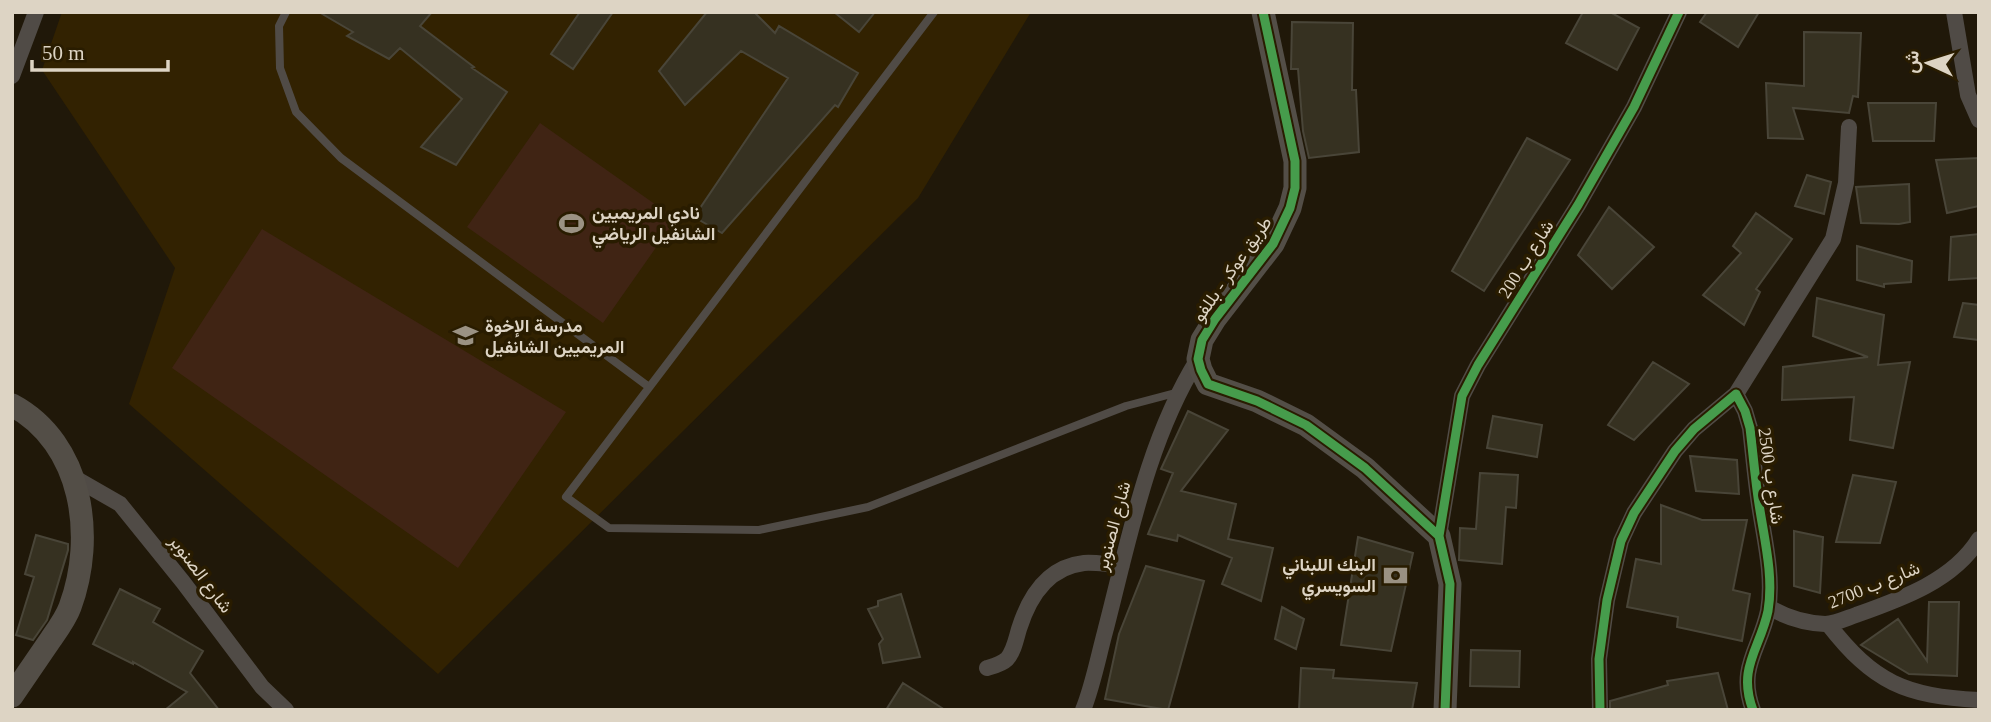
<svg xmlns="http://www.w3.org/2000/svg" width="1991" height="722" font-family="'Times New Roman',Vazirmatn,serif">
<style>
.built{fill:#322201}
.green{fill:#402414}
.building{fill:#363121;stroke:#494538;stroke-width:2}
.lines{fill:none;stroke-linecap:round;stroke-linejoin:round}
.lane{stroke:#504b46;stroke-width:8}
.street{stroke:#504b46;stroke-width:16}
.secondary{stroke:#534e47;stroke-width:23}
.cycleway-casing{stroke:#291c00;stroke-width:13}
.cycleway{stroke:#469c4c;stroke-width:9}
.labels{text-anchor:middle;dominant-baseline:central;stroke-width:7;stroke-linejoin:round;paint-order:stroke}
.poi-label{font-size:18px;font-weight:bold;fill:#ddd4c4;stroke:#291c00;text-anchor:start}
.street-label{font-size:18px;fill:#ddd4c4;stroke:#291c00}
</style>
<rect width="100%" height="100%" fill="#201809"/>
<path class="built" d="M62 12H1031L918 198 438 674 129 404 175 268 42 70Z"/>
<path class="green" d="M540 123 676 219 603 323 467 227Z
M262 229 566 412 458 568 172 368Z"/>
<path class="building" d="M319 12H432L420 26 474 67 472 68 507 92 456 165 421 147 462 99 400 48 389 59 347 36 353 32Z
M580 12H613L573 69 551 54Z
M707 12H754L775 33 779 26 858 73 838 107 835 105 722 233 694 217 788 78 741 51 685 105 659 71Z
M834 12H875L859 32Z
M1583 12H1610L1639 28 1617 70 1566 43Z
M1707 12H1759L1738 47 1700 22Z
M1292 22 1353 23 1352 90H1356L1359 152 1309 158 1303 131 1298 69H1291Z
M1804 32 1861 33 1858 97 1853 96 1849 113 1793 108 1803 139 1768 138 1766 83 1804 86Z
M1868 103H1936L1934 141H1873Z
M1527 138 1570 160 1484 291 1452 271Z
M1979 158V206L1947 213 1936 160Z
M1807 175 1831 182 1824 214 1795 206Z
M1909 184 1910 222 1899 224 1861 223 1856 187Z
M1609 207 1654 247 1612 289 1578 255Z
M1756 213 1792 239 1756 289 1760 292 1744 325 1703 295 1741 253 1733 246Z
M1979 234V278L1949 280 1951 237Z
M1857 246 1912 261 1911 282 1884 284V287L1857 280Z
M1817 298 1884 315 1878 365 1910 362 1893 448 1850 440 1854 397 1782 400 1783 367 1868 357 1813 336Z
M1963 303 1979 305V340L1954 337Z
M1653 362 1689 384 1634 440 1608 425Z
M1188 411 1228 430 1181 491 1236 504 1228 539 1273 548 1261 601 1222 584 1232 558 1178 535 1177 541 1148 534 1173 473 1161 469Z
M1493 416 1542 425 1537 457 1487 448Z
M1690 456 1737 460 1739 494 1696 491Z
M1480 473 1518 475 1516 508 1506 507 1502 564 1459 560 1460 528 1476 529Z
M1853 475 1896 482 1880 543 1836 542Z
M1661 505 1702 520H1747L1733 590 1750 594 1742 641 1677 627 1678 617 1627 607 1636 559 1661 564Z
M1794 531 1823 537 1820 593 1794 586Z
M36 535 68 544V550L47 620 33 640 16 635 34 577 25 574Z
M1358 537 1413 553 1391 651 1341 645Z
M1146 566 1204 581 1168 710 1105 699 1119 634Z
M120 589 160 609 153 622 203 651 190 673 219 710H165L187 692 133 662V664L93 644Z
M901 594 920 657 883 663 879 644 883 639 868 609 878 606V601Z
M1929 602H1959L1957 676 1909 674 1861 645 1898 619 1927 661Z
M1282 607 1304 619 1296 649 1275 639Z
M1471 650 1520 651 1519 687 1470 686Z
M1301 668 1334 670 1333 678 1417 683 1412 710H1299Z
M1718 673 1728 710H1610V701L1668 685 1667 681Z
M903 683 945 710H886Z"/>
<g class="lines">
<path class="lane" d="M286 12 279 26 280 68 296 112 341 158 649 387
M934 12 566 497 609 528 759 530 868 507 1126 406 1179 392"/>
<path class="street" d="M1954 12 1968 95 1979 120
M12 76 36 12
M1736 394 1833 239 1846 183 1849 127
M73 477 120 504 183 582 262 687 286 710
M1439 536 1462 396 1478 365 1578 205 1634 107 1679 12
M1769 607C1785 617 1806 623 1825 624 1835 624 1847 618 1856 615 1901 599 1953 581 1979 539
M1828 624C1874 683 1905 696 1979 700
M987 668C994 666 1002 664 1007 659 1014 651 1016 639 1019 629 1029 597 1048 567 1084 563 1096 562 1110 565 1122 565
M1083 710C1093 685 1098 658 1105 632 1129 540 1147 441 1198 359
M1600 710 1599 659 1607 600 1621 541 1634 513 1675 451 1694 429 1736 394 1745 411 1750 428C1753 453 1755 478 1759 504 1764 538 1774 576 1768 611 1760 649 1737 668 1753 710"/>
<path class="secondary" d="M1263 12 1295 161V188L1290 208 1273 244 1215 319 1202 340 1198 359 1201 370 1208 384 1257 401 1306 425 1365 468 1439 536 1450 584 1445 710
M12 405C83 443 96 537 70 607 66 618 58 629 51 639 38 658 25 677 12 696"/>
<defs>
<path id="cycleway" d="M1263 12 1295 161V188L1290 208 1273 244 1215 319 1202 340 1198 359 1201 370 1208 384 1257 401 1306 425 1365 468 1439 536 1450 584 1445 710
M1439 536 1462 396 1478 365 1578 205 1634 107 1679 12
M1600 710 1599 659 1607 600 1621 541 1634 513 1675 451 1694 429 1736 394 1745 411 1750 428C1753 453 1755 478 1759 504 1764 538 1774 576 1768 611 1760 649 1737 668 1753 710"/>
</defs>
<use href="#cycleway" class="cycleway-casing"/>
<use href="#cycleway" class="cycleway"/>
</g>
<defs>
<symbol id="stadium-bare" viewBox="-9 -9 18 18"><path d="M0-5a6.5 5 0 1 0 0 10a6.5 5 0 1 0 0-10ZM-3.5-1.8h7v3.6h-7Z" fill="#9b9283" stroke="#291c00" stroke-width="2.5" paint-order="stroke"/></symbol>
<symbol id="university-bare" viewBox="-9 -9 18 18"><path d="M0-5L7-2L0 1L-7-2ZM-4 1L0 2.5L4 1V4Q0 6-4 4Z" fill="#9b9283" stroke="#291c00" stroke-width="2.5" paint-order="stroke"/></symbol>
<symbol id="bank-bare" viewBox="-9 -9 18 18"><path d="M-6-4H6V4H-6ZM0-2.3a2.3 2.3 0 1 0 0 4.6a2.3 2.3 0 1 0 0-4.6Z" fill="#9b9283" stroke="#291c00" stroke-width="2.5" paint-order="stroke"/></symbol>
</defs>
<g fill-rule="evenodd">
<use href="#stadium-bare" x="554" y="206" width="35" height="35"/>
<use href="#university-bare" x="448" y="318" width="35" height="35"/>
<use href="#bank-bare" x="1378" y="558" width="35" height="35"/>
</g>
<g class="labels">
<g class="poi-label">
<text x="592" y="213">نادي المريميين<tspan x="592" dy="21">الشانفيل الرياضي</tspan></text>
<text x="485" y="326">مدرسة الإخوة<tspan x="485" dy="21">المريميين الشانفيل</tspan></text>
<text x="1376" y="565" text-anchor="end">البنك اللبناني<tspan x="1376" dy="21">السويسري</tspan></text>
</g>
<g class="street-label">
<text transform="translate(1526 259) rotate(-58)">شارع ب 200</text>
<text transform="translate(1232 269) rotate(-55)">طريق عوكر - بللفو</text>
<text transform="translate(1771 476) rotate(82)">شارع ب 2500</text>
<text transform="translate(1113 526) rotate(-75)">شارع الصنوبر</text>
<text transform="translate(201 574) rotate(53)">شارع الصنوبر</text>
<text transform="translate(1874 585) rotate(-22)">شارع ب 2700</text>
</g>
</g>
<rect width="1991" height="722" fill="none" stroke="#ddd4c4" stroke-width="28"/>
<g transform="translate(1928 63) rotate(274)" stroke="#291c00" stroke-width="5" paint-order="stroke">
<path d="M0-5L12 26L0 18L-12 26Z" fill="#ddd4c4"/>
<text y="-10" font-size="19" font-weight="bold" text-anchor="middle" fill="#ddd4c4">ش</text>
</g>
<path d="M32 60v10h136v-10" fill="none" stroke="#ddd4c4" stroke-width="3.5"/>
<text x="42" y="60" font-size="21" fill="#ddd4c4" stroke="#291c00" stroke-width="5" paint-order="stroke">50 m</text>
</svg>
